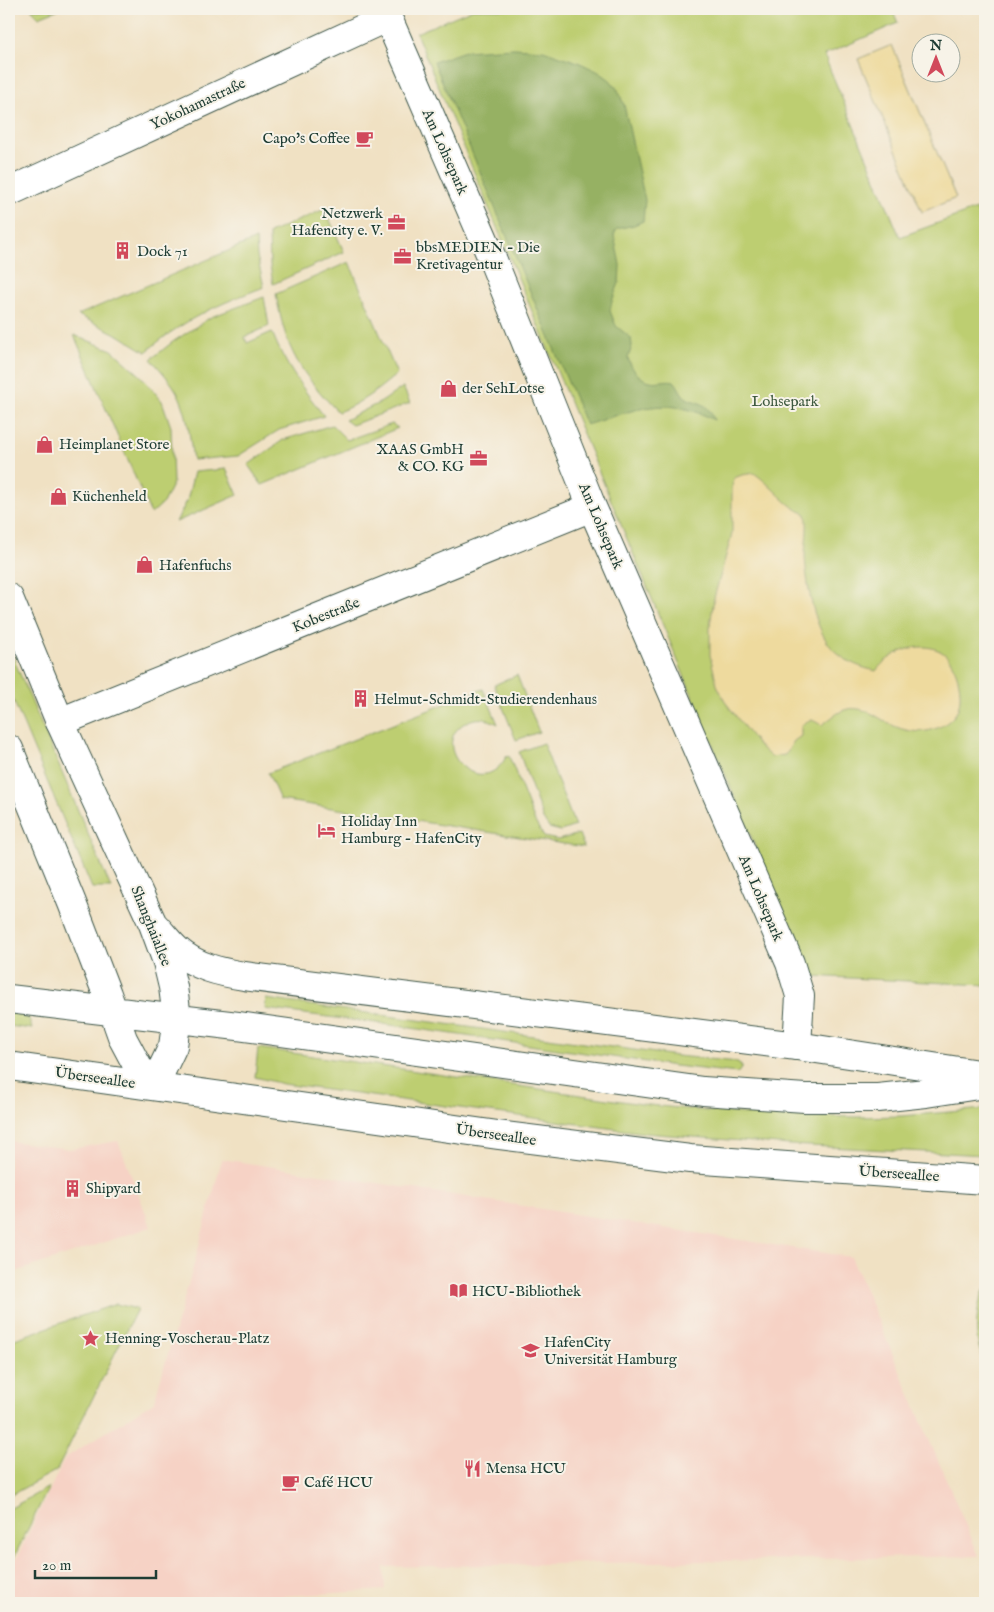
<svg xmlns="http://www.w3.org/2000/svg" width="994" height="1612" font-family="'IM FELL English',serif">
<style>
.built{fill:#f6d2c5}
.green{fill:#bdce71;stroke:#6e8652}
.forest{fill:#96b163;stroke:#5a774c}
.sand{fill:#eeda9e;stroke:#868c69}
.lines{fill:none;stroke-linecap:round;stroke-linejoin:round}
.minor-casing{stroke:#3e5649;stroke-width:30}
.secondary-casing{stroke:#3e5649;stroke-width:30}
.minor{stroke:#fff;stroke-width:28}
.secondary{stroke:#fff;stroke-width:28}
.labels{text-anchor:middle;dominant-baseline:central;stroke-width:4;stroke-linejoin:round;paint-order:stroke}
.street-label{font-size:15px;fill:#1f3d34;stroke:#f7f3e8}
.poi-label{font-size:15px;fill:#1f3d34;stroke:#f7f3e8;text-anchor:start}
.park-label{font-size:15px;fill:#3f5a40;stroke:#f7f3e8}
</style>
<rect width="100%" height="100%" fill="#f7f3e8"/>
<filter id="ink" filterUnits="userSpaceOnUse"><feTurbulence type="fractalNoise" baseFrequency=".02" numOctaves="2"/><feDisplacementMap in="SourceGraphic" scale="10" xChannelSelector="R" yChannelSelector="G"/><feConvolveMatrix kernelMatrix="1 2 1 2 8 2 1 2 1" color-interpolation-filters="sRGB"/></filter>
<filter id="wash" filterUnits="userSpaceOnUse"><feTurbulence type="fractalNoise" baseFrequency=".0096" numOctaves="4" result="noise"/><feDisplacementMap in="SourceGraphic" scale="20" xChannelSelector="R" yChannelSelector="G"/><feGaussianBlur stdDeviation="1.12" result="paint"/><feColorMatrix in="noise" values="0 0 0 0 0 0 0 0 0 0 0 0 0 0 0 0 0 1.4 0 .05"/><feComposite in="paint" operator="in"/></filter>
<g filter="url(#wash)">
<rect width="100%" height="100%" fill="#f0e1c3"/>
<path class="built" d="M9 1141 70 1149 118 1141 151 1227 9 1274Z
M222 1159 851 1257 979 1556 384 1567 385 1590 160 1603H9V1574L65 1458 154 1402 193 1268Z"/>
<path class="green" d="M31 9H59L39 17Z
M473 9H892L898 23 824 55 900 237 976 209 985 231V985L811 976 798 949 416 33Z
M325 209 344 252 273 284 270 265 269 233Z
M256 239 257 256 264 287C219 304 182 320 146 352L120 336 78 315Z
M349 262 397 374C379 389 360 404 338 412 299 371 286 351 276 294Z
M264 297 269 326 245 337 247 343 272 332C285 366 302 387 324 416L279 430 238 456 193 460C190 442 189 421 182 403 176 386 163 373 151 359L174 341 211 317Z
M74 335 112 350 141 376 162 401 171 427 173 483 163 503 151 514Z
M403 387 410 403 352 425 345 420 383 401Z
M392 424 398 428 262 485 248 465 283 440 332 425 347 440Z
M226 469 238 495 176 522 187 501 194 472Z
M9 648 111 888H92L9 690Z
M517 675 539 732 516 740 494 685Z
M483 689 498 724C487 718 476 716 465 723 426 746 482 803 506 757L509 756 535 822 544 837 558 840 579 834 584 847 280 800 268 773Z
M543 743 575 826 561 831 549 828 543 819 519 752Z
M266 999 677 1056 738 1062 742 1067V1069L737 1073 675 1066 376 1023 265 1009Z
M9 1013 28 1015 32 1029 9 1026Z
M258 1048 649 1105 718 1112 791 1116 858 1117 902 1116 985 1109V1155L790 1145 645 1133 283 1084 255 1077Z
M985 1289V1365C983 1358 979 1350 978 1343 975 1329 977 1301 985 1289Z
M116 1304 137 1309 57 1470 9 1496V1341Z
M49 1487 9 1567V1509Z"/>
<path class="forest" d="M514 48 543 50 580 63 599 72 610 80 618 90 624 105 645 200 643 221 634 225 617 229 614 235 620 265 619 283 612 301 610 311 616 326 631 338 632 346 628 358C631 368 639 379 650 381 658 383 665 379 674 381 678 385 680 391 683 395 694 406 706 397 714 420 666 394 635 410 586 425L434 62 465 51Z"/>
<path class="sand" d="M892 45 956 198 922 212 858 59Z
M754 473C772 485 786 507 806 514 809 528 805 543 805 557 807 585 814 635 838 654 849 663 862 668 876 671 889 653 919 640 940 651 958 660 967 701 954 716 938 734 914 735 894 726 879 719 866 706 848 709 838 711 830 719 822 725L812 720 805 722 801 727V736L794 741 785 755 771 757 758 745 726 703 717 685 710 655V626L714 598 732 534V487L734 478 742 475Z"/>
</g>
<g filter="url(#ink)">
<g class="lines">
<defs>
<path id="minor" d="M384 9 492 258 592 507 790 963 800 996 797 1046
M9 192 388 17
M60 722 592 507"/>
<path id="secondary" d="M9 598 60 722 153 924 167 962 173 987 177 1018 173 1046 154 1086
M9 749 72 903 107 994 123 1039 139 1069 154 1086
M153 924C161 932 169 943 177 950 196 967 220 972 244 976L797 1046 985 1075
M9 999 238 1026 703 1091 805 1098H878L926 1093 985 1084
M9 1066 498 1135 690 1159 985 1180"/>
</defs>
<use href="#minor" class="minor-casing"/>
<use href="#secondary" class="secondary-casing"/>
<use href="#minor" class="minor"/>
<use href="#secondary" class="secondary"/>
</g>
</g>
<defs>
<symbol id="cafe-bare" viewBox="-9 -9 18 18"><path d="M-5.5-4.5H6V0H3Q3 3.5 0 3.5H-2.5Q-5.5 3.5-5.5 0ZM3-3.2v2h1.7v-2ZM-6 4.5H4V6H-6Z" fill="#d1495b" stroke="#f7f3e8" stroke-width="2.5" paint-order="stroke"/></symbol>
<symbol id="office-bare" viewBox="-9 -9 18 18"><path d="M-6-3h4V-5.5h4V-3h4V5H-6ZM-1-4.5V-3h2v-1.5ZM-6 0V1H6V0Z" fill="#d1495b" stroke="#f7f3e8" stroke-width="2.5" paint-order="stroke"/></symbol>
<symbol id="building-bare" viewBox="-9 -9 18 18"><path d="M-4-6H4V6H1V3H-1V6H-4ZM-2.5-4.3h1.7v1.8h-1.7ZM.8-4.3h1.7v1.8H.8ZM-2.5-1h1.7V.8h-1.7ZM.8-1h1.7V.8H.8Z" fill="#d1495b" stroke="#f7f3e8" stroke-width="2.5" paint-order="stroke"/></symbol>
<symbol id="shop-bare" viewBox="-9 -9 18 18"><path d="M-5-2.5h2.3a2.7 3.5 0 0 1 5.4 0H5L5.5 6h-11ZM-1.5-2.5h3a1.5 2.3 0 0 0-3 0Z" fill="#d1495b" stroke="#f7f3e8" stroke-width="2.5" paint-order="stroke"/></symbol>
<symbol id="hotel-bare" viewBox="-9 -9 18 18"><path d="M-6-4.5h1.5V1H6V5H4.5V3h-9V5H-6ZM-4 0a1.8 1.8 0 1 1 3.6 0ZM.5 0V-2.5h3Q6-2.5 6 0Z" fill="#d1495b" stroke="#f7f3e8" stroke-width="2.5" paint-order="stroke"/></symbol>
<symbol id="library-bare" viewBox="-9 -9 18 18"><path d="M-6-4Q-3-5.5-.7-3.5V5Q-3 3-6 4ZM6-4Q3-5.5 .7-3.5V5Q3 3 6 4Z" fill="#d1495b" stroke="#f7f3e8" stroke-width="2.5" paint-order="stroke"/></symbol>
<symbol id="sight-bare" viewBox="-9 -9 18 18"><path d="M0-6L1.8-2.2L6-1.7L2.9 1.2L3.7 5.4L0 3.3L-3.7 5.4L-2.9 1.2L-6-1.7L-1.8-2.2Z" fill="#d1495b" stroke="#f7f3e8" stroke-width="2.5" paint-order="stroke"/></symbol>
<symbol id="university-bare" viewBox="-9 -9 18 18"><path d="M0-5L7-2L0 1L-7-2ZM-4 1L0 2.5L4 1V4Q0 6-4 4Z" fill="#d1495b" stroke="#f7f3e8" stroke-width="2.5" paint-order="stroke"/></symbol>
<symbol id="restaurant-bare" viewBox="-9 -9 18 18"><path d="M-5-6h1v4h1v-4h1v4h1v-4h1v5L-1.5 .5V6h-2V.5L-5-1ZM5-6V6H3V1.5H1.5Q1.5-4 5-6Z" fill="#d1495b" stroke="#f7f3e8" stroke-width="2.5" paint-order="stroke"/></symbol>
</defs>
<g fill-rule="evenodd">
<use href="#cafe-bare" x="352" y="126" width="25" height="25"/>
<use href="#office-bare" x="384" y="210" width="25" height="25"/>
<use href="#building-bare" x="110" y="238" width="25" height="25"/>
<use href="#office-bare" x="390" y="244" width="25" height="25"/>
<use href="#shop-bare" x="436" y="376" width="25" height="25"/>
<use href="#shop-bare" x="32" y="432" width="25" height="25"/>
<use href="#office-bare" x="466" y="446" width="25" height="25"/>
<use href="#shop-bare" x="46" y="484" width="25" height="25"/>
<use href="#shop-bare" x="132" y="552" width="25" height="25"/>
<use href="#building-bare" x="348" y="686" width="25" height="25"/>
<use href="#hotel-bare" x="314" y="818" width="25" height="25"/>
<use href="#building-bare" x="60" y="1176" width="25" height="25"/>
<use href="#library-bare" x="446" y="1278" width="25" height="25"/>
<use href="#sight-bare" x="78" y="1326" width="25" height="25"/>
<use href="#university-bare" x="518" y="1338" width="25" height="25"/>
<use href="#restaurant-bare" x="460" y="1456" width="25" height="25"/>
<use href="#cafe-bare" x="278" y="1470" width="25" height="25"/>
</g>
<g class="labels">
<g class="street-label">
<text transform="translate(198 104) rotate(-25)">Yokohamastraße</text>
<text transform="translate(445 152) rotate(66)">Am Lohsepark</text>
<text transform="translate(601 526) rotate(67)">Am Lohsepark</text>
<text transform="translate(326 615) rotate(-22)">Kobestraße</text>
<text transform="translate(761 898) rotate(67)">Am Lohsepark</text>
<text transform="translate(151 926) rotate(68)">Shanghaiallee</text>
<text transform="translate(95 1078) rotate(8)">Überseeallee</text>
<text transform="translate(496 1135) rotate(8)">Überseeallee</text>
<text transform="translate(899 1174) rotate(4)">Überseeallee</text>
</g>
<g class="poi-label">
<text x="350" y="138" text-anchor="end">Capo's Coffee</text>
<text x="383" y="213" text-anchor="end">Netzwerk<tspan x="383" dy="17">Hafencity e. V.</tspan></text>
<text x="416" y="247">bbsMEDIEN - Die<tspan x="416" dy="17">Kretivagentur</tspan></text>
<text x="137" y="251">Dock 71</text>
<text x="462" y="388">der SehLotse</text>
<text x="59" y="444">Heimplanet Store</text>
<text x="464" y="449" text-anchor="end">XAAS GmbH<tspan x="464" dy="17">&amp; CO. KG</tspan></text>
<text x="72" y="496">Küchenheld</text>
<text x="159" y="565">Hafenfuchs</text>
<text x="374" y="699">Helmut-Schmidt-Studierendenhaus</text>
<text x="341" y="821">Holiday Inn<tspan x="341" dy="17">Hamburg - HafenCity</tspan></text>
<text x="86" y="1188">Shipyard</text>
<text x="472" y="1291">HCU-Bibliothek</text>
<text x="105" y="1338">Henning-Voscherau-Platz</text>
<text x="544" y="1342">HafenCity<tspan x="544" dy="17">Universität Hamburg</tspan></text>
<text x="486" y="1468">Mensa HCU</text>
<text x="304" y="1482">Café HCU</text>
</g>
<g class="park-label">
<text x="785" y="401">Lohsepark</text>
</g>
</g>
<rect width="994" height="1612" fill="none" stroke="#f7f3e8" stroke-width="30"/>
<g transform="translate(936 58)"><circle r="24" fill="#f7f3e8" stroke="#a1aaa0"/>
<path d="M0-4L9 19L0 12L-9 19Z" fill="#d1495b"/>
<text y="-8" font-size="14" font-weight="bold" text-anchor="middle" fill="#1f3d34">N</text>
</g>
<path d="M35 1570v8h121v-8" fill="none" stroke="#1f3d34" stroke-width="2.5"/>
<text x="42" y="1570" font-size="15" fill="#1f3d34" stroke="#f7f3e8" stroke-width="4" paint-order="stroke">20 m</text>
</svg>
